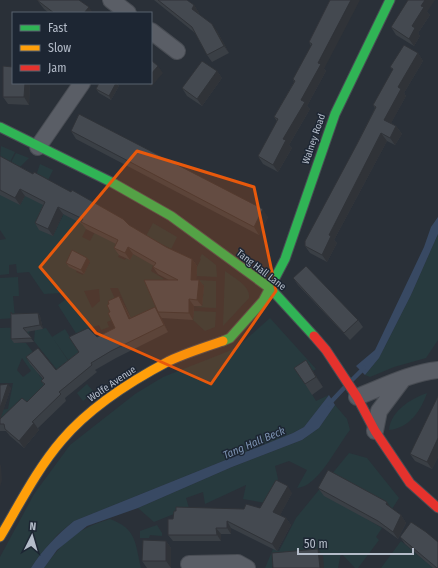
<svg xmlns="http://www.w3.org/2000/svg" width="438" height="568" font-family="'Fira Sans Condensed',sans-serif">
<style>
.green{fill:#273a3e;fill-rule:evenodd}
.water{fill:#384963}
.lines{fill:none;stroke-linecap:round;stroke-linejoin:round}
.stream{stroke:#384963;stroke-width:4.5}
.street-casing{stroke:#484c53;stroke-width:18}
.fast-casing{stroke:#484c53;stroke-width:11}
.slow-casing{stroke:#484c53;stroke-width:11}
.jam-casing{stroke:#484c53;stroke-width:11}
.street{stroke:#5a5e66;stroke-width:16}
.fast{stroke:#30b455;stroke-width:9}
.slow{stroke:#ff9f0a;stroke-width:9}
.jam{stroke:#e5322d;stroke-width:9}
.wall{fill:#3a3f45}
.shaded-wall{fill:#303338}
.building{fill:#444950;stroke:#303338}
.marked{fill:#e8590c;fill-opacity:0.2;stroke:#e8590c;stroke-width:3;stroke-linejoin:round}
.labels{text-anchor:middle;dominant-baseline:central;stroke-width:3;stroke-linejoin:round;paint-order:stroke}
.street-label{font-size:10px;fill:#b4bcc9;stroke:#1d2633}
.water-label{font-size:11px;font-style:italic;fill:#7c92b1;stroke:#1d2633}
</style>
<rect width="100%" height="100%" fill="#2a3038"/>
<path class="green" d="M1 146 15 152 9 164 0 159Z
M16 153 29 158 19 168 10 164Z
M40 164 53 170 47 182 36 176Z
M0 184 20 205 25 195 44 204 47 233 53 236 64 213 88 225 82 237 90 241 95 232 123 246 118 257 125 260 126 258 130 260 133 254 153 265 151 271 164 279 158 286 160 314 134 325 118 288H110L115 299 112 320 107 322 109 327 101 330 99 325 93 327 94 330 79 338 58 305 65 300 61 293 44 294 29 272 17 273 16 264 9 265V274L0 275V240L6 239 0 230ZM83 258 90 262 83 275 76 272ZM99 289 100 301 92 308 84 291Z
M153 223 177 237 171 249 146 236Z
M438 234V340L426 358 394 367 370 377 365 375 379 358 411 295Z
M202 254 216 265 217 277 197 276 196 269 201 259 200 258Z
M225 271C234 278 251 286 249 298L223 326Z
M18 277 19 296H13L15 318 0 319V278Z
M196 280 216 281V308L194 307 202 306 204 285H196Z
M194 311 216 312 215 327 205 331 193 320Z
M270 318 316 369 302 378 316 401 329 395 304 427 293 433 74 521 58 534 39 556 31 568H0V557L34 494 70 445 135 394 163 377 229 351 243 342Z
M31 327 28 336 14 343H26L38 359 39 375 47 384 36 393 41 399 0 420V410L8 409 13 383H0V328ZM22 358 31 371 23 377 17 370Z
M46 328 73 368 62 376 34 341 35 330Z
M65 329 82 357 71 364 52 337Z
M87 384 94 392 83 401 77 393Z
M427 393C421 410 410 428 389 430 391 411 410 399 427 393Z
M335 405 347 419 350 430C337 446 318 487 297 488L307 470 289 461 275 466 278 479 266 503 243 499 246 485 205 504 203 492 186 498 189 508 154 522 138 508 232 467 302 440 319 428Z
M349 453 367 458 399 498 392 509 367 519 382 528 376 537 379 540 358 568H355L341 553 338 568H324L276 557 272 568H265L273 549 279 551 296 518Z
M110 519C137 529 135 543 141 568H44C64 540 77 529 110 519Z
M157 525 162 533V536L150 535 149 538H140V531Z
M401 541 431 566 438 568H381Z"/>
<path class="water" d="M438 217V234L411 295 379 358 365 375 356 366 375 350 424 247 431 227Z
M329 395 335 405 319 428 302 440 232 467 138 508 87 526 57 550 44 568H31C43 549 57 535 74 521L293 433 304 427Z"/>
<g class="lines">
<path class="stream" d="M352 380 364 368
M329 404 344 388"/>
<defs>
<path id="street" d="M111 0 128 13
M151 31 177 51
M38 147 82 83
M357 397C383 387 410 373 438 370
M375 431 379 411 403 379
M189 564 238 563 247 568"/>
<path id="fast" d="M0 127 113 183 171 216 271 289 314 336
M223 341 230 338 263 301 285 259 335 114 390 0"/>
<path id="slow" d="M0 537C19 505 37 469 62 440 90 407 131 381 169 361 186 353 205 347 223 341"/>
<path id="jam" d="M314 336 326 350 357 397 375 431 410 483 438 508"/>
</defs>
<use href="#street" class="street-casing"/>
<use href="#fast" class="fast-casing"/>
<use href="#slow" class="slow-casing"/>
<use href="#jam" class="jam-casing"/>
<use href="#street" class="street"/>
<use href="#fast" class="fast"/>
<use href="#slow" class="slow"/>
<use href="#jam" class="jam"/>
</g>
<path class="wall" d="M37 0 93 13H49L44 9Z
M154 0H187L194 5 199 13 198 14 217 31 229 53 212 62 207 55 195 33Z
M330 0 324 69 326 71 307 106 310 109 289 145 292 148 278 172 263 164 258 156 277 121 274 117 294 82 293 79 311 46 309 42Z
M427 12 430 15 418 33 420 36 414 46 396 35 391 27Z
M418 53 423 61 404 93 406 96 391 123 396 126 402 134 395 145 387 141 334 240 337 243 327 262 310 253 305 246 357 144 375 108 373 105 393 70 390 67Z
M217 71 222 78 202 106 187 96 182 88Z
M13 83H30L29 105 8 104 3 97Z
M99 83H117L119 86 111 100 99 93 96 89Z
M71 131 268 217 259 235 76 139Z
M0 156 129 225 166 247 192 259 197 266 196 280H199L204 286 202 306H194L193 320 162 318 161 317 168 332 116 358 95 370 97 372 65 398 66 401 38 428 39 430 24 448 10 436 6 431H0V385L11 388 0 419 27 402 44 385 41 381 43 379 30 364 26 357 56 370 97 337 115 328 110 312 109 304 119 296 123 303 131 318 157 309 169 280 158 274 153 267 154 266 133 254 130 260 119 255 114 248 116 244 86 229 82 224 63 214 53 236 39 230 35 223 43 205 25 196 20 205 0 195Z
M90 261 84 274 69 267 66 263Z
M293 278 358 320 363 327 350 340 298 285Z
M38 313 40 316 43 329 26 332 34 342 14 343 11 339 12 314Z
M306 360 323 387 312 395 305 384Z
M410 454 438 457 432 469 415 461Z
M318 488 391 508 401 515 406 523 398 539 383 528 324 496Z
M292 493 280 515 286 518 291 525 277 551 231 528V534H221V541H173L168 535 173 519 244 509 260 508Z
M400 537 438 568H433L405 544Z
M166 541 171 548V568H147L142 561Z"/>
<path class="shaded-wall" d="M351 0H360L324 69 326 71 307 106 310 109 289 145 292 148 278 172 273 165 283 139 318 63Z
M425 0H435L427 12 430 15 418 33 420 36 414 46 409 39 412 26 421 6Z
M194 5 199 13 197 16 192 9Z
M89 7 93 13H84Z
M212 24 217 31 229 53 224 46Z
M418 53 423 61 404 93 406 96 389 127 384 120 398 87Z
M158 66 163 73 151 87 148 83H151V74Z
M217 71 222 78 202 106 197 99Z
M25 83H30L29 105 24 97Z
M116 83 119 86 111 100 109 96Z
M396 126 402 134 395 145 390 138Z
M381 133 387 141 334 240 337 243 327 262 322 255 329 235Z
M20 189 25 196 20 205 15 198Z
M58 207 63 214 53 236 48 229Z
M263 209 268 217 259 235 254 227Z
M128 247 133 254 130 260 125 253Z
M87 258 90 261 84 274 81 270Z
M192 259 197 266 196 286 191 280Z
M199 280 204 286 202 306 197 300Z
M119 296 123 303 134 326 129 319Z
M189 299 194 306 193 320 189 313Z
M155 307 161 317 168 332 164 325Z
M38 313 40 316 43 329 40 325Z
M306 360 313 371 323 387 316 377Z
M8 384 11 388 0 420V408Z
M34 423 39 430 24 448 19 441Z
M438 438V457L432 469 427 462Z
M0 464 1 466 2 480 0 487Z
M288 486 292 493 278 519 273 512Z
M387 502 392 509 386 504Z
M401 515 406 523 398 539 393 532Z
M286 518 291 525 277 551 272 544Z
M227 521 231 528V534L227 528Z
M216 528 221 534V541L217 535Z
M166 541 171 548V568L166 561Z
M318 549 323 556 324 568H320Z"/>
<path class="building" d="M37 0H79L89 7 84 13H54Z
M158 0H187L194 5 192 9 212 24 224 46 207 55 192 27Z
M330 0H351L318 63 321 64 301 100 305 102 283 139 286 140 273 165 258 156 278 119 274 117 295 81 293 79 312 44 309 42Z
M408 0H425L421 6 424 7 412 26 415 28 409 39 391 27Z
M404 45 418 53 398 87 401 89 384 120 396 126 390 138 381 133 329 235 331 236 322 255 305 246V241L357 144 376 107 373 105 393 69 390 67Z
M151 60 158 66 151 74Z
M202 61 217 71 197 99 182 88Z
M3 66 13 67V83H25L24 97H3Z
M99 83H116L109 96 96 89Z
M79 114 263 209 254 227 71 131Z
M0 156 33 174 34 172 71 192 72 190 123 219 129 225 166 247 192 259 191 280H199L197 300 189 299V313L158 312 144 280H178L153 267 156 263 128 247 125 253 114 248 118 240 81 222 83 219 58 207 48 229 35 223 45 202 20 189 15 198 0 190Z
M72 250 87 258 81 270 66 263Z
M306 266 358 320 344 333 293 278Z
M119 296 129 319 155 307 164 325 111 351 91 363 92 365 59 392 61 394 32 422 34 423 19 441 5 429 4 424H0V419L22 398 27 402 45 384 41 381 44 378 26 357 38 348 56 370 79 352 69 337 88 328 97 337 115 328 108 313 110 312 107 305 109 304 108 301Z
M11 312 12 314 38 313 40 325 23 328 32 338 11 339Z
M306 360 316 377 305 384 294 368Z
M8 384 0 408V385Z
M438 396V438L427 462 410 454Z
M328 470 387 502 386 504 401 515 393 532 378 521 318 488Z
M276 480 288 486 273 512 286 518 272 544 227 521V528H216L217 535H168V519H173L174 511H176V507L244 509 246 504 260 508Z
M411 522 426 532 438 542V568H437L400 537Z
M143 540 166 541V561H142Z
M318 549 320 568H273L272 553Z"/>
<path class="marked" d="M137 151 254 187 276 291 211 384 96 333 40 267Z"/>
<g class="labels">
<g class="street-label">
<text transform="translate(314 139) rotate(-71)">Walney Road</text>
<text transform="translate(261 270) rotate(38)">Tang Hall Lane</text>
<text transform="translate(112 384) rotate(-34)">Wolfe Avenue</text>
</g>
<g class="water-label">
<text transform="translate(254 443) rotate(-23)">Tang Hall Beck</text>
</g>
</g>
<rect x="12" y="12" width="140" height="72" fill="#1d2633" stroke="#59626f"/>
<rect x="20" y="25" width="20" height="6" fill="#30b455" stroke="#59626f"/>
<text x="48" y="32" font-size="12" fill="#b4bcc9">Fast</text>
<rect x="20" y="45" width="20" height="6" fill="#ff9f0a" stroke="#59626f"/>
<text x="48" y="52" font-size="12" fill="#b4bcc9">Slow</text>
<rect x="20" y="65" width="20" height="6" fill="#e5322d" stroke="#59626f"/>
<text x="48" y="72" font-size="12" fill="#b4bcc9">Jam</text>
<g transform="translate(32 536) rotate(5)" stroke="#1d2633" stroke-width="3" paint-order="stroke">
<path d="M0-3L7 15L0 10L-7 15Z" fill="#b4bcc9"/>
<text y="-6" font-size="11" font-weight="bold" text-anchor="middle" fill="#b4bcc9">N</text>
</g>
<path d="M298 548v6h115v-6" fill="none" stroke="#b4bcc9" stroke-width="2"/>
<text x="304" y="548" font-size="12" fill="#b4bcc9" stroke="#1d2633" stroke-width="3" paint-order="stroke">50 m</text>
</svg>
